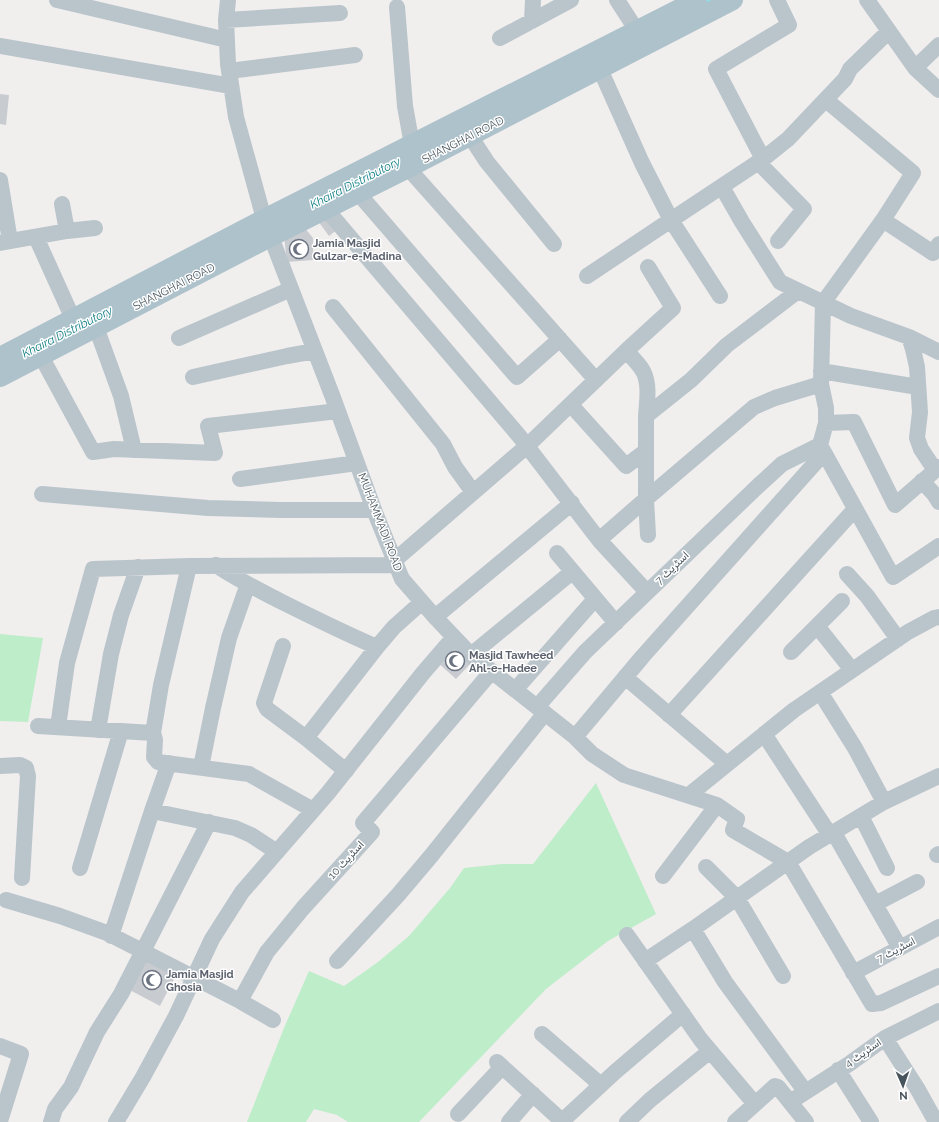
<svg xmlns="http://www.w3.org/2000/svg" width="939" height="1122" font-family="Raleway,Vazirmatn,sans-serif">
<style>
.green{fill:#beedc9}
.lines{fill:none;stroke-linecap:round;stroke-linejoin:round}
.stream{stroke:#8ce2e9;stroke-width:3}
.building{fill:#c8ccd1}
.minor{stroke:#bac5cb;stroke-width:16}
.major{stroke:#aec2cc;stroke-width:20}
.labels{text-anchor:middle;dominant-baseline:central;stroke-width:3;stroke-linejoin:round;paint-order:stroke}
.street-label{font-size:11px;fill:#47545b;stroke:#fff}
.worship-label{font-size:11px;font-weight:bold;fill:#5b616d;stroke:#fff;text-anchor:start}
.water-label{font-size:12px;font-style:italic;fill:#117f86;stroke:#fff}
</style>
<rect width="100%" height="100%" fill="#f1eeee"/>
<path class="green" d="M0 634 43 638 28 722 0 721Z
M596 783 656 914 608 941 546 989 419 1122H348L337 1115 314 1109 306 1122H247L284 1028 309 971 344 986 378 962 409 936 450 888 464 868 502 864H533Z"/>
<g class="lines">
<path class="stream" d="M703 4 710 0"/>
</g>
<path class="building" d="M0 94 9 95 6 125 0 124Z
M327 214 338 229 329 236 318 221Z
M304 227 313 238V260L287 262 284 236Z
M453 643 473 661 456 679 436 661Z
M144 955 177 973 160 1006 126 988Z"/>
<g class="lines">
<path class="minor" d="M57 0 227 40
M228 0 226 20 228 64 236 117 264 219 332 395 376 515 402 579 435 617 471 655 575 737 592 754 624 775 717 805 737 819 733 830 788 862 872 1004 881 1003 939 976
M617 0 637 31
M777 0 789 25 716 69 763 159 788 139 845 79 850 69 889 31
M867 0 915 68 939 90
M397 7 405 106 412 145
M226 20 340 13
M532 21 533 0
M500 38 571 0
M0 46 231 86
M915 68 939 45
M600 69 642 163 671 220 763 159
M229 71 355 55
M826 100 913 173 883 220
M470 136 487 162 554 244
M758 162 804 209 778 241
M408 168 596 380
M0 180 10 241
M722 187 742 222 780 282 851 316 909 337 939 352
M358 193 517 377 560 339
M326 209 520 437 599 540 647 592
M67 231 95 228
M36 237 73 319
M0 243 67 231 62 204
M587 276 671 220 720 296
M333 307 443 444 455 467 473 492
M96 327 121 396 134 450
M909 337 913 349 917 367 920 412 917 438 921 449 935 470
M179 338 291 289
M626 351 673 308 648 267
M41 356 93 452 114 449 215 453 208 426 338 411
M821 371 918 387
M193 377 287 356 315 351
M821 384 826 408V423L820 445 893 577 939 546
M571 405 626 466 646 451
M826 423 854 422 895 505 939 467
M240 479 357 463
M922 481 934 494 939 502
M42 494 208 508 281 510H374
M648 535 646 499 754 407 775 398 821 384 823 303 883 220 933 253 939 244
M599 540 646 499V416L691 380 727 345 798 291
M557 553 616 623
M395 560 527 446 626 351C632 357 639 364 643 371 650 384 647 401 646 416
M216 565C236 579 259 590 280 601 312 617 344 633 377 647
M847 574 867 596 898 639
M435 617 572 503
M817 626 852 670
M283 646 264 703 267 709 306 738 346 771
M791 652 842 601
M471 655 572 572
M625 677 727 764
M515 690 595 599
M820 692 855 748 884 802
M537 707 585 652 758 486 782 464 820 445
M669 715 855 509
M38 726 153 733 155 740 154 757 158 762 249 774 313 810
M58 727 67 663 93 569 189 566 396 565
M98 730 111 654 121 615 138 567
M153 733 161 685 189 566
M764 734 830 835
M575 737 643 656 824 453
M306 738 377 647 394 627 422 602
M0 766 20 765 26 768 28 776 22 878
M201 767 213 708 229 638 248 584
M689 795 794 710 908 632 934 618 939 617
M152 811 235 828 251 835 277 852
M861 816 887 868
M834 833 900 948
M937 855 939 854
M706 867 737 898 783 976
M80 868 121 731
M663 876 717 805
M6 900 60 916 107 933 240 1001 273 1020
M875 904 917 882
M693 929 725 982 805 1091
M627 935 701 1040 755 1104
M111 936 152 811 169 763
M337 961 398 895 431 856 545 713
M645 961 693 929 809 847 884 802 939 776
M853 973 939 927
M240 1001 267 952 303 908 372 832 363 823 492 671
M542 1034 601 1085
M885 1038 917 1088 936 1122
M0 1046 21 1054 0 1121
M497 1062 562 1121
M838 1070 871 1122
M790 1102 849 1064 885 1038 939 1011
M458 1114 502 1067
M51 1122 55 1109 71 1087 97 1032 121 994 209 822
M116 1122 143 1077 176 1016 212 939 242 892 328 793 423 673 454 637
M509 1122 533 1094
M561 1122 615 1072 683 1014
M627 1122 650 1100 710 1051
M735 1122 775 1086 778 1087 806 1122"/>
<path class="major" d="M0 357 264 219 697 0
M0 377 272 236 408 168 733 0"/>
</g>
<defs>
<symbol id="mosque-ring" viewBox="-11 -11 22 22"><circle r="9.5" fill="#fff" stroke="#6b7280" stroke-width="1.5"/><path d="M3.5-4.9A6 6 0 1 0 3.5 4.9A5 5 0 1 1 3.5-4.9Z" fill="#6b7280"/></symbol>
</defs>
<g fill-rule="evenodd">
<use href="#mosque-ring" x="288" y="238" width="22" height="22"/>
<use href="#mosque-ring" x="444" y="650" width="22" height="22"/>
<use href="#mosque-ring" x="141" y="969" width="22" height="22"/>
</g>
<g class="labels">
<g class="street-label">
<text transform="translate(463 140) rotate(-27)">SHANGHAI ROAD</text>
<text transform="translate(174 287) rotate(-27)">SHANGHAI ROAD</text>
<text transform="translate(380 522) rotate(69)">MUHAMMADI ROAD</text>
<text transform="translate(672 568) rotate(-44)">اسٹریٹ 7</text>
<text transform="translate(346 860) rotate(-48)">اسٹریٹ 10</text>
<text transform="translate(896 950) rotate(-28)">اسٹریٹ 7</text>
<text transform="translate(863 1053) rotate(-35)">اسٹریٹ 4</text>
</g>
<g class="worship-label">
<text x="313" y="243">Jamia Masjid<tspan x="313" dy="13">Gulzar-e-Madina</tspan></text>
<text x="469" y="655">Masjid Tawheed<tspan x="469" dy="13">Ahl-e-Hadee</tspan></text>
<text x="166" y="974">Jamia Masjid<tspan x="166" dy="13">Ghosia</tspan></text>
</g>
<g class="water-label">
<text transform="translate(355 183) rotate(-27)">Khaira Distributory</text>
<text transform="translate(67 332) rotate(-27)">Khaira Distributory</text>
</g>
</g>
<g transform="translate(903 1086) rotate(178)" stroke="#ffffff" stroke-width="3" paint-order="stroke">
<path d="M0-3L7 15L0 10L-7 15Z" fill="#47545b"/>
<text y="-6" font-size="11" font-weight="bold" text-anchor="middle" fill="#47545b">N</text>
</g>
</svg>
